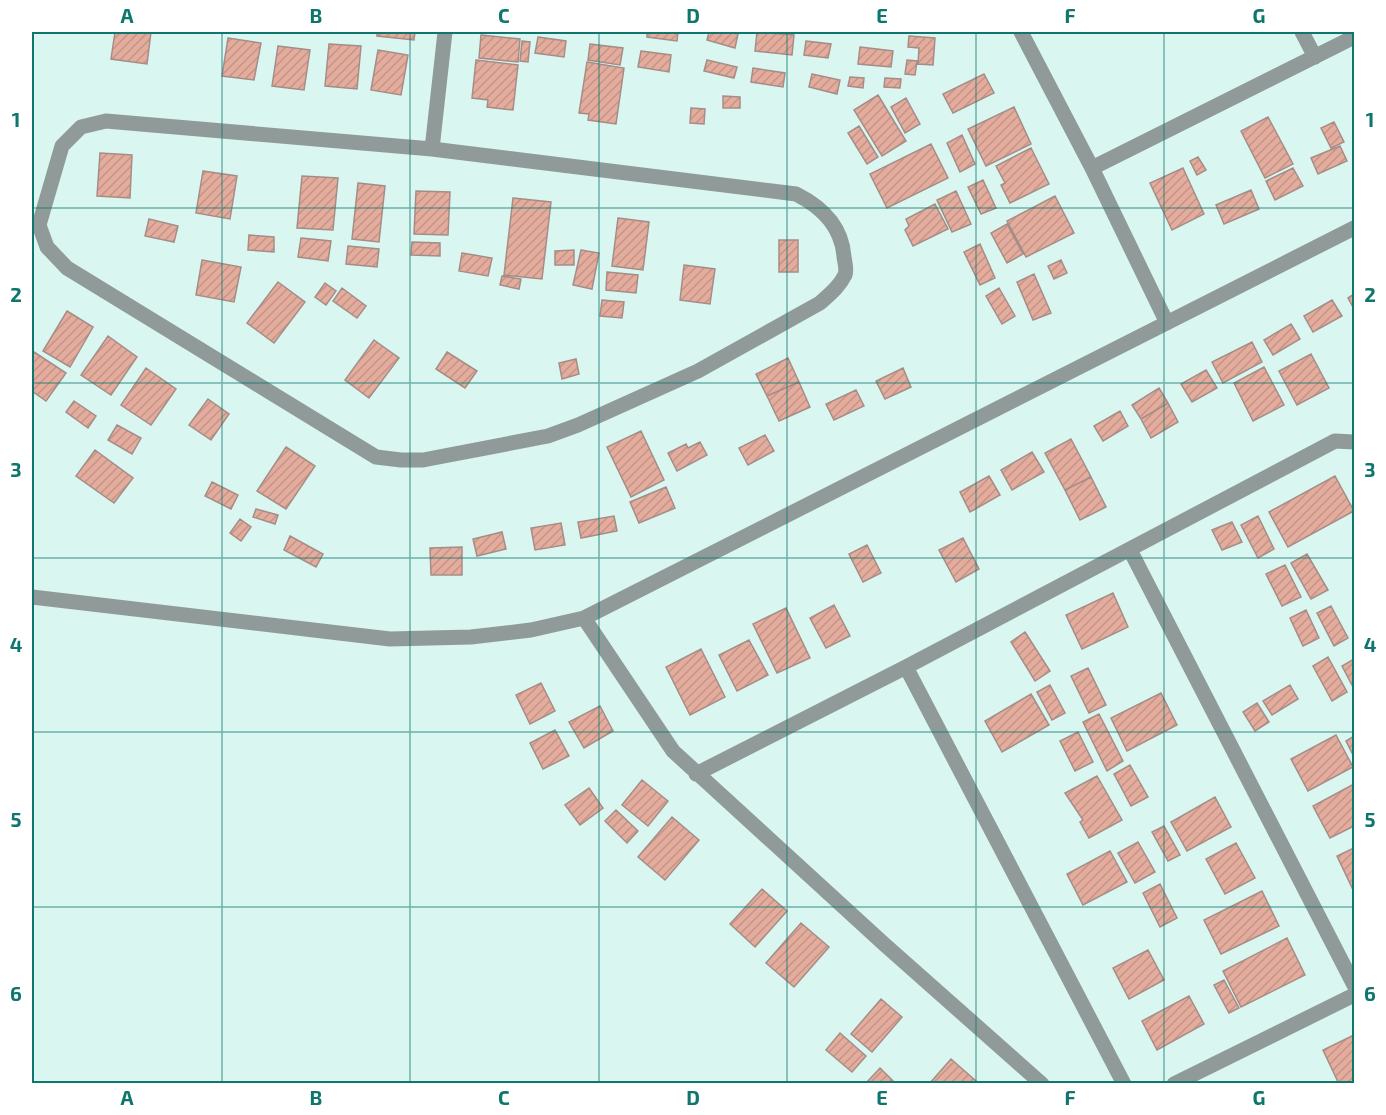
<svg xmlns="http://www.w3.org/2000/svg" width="1386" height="1115" font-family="'Exo 2',sans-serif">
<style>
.building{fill:url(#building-hatch);stroke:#a58d87;stroke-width:1.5}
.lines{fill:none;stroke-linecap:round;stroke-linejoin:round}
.minor{stroke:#909b99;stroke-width:15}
.grid{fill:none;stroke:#0f766e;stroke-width:1.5;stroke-opacity:0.55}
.neatline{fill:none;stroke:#0f766e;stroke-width:2}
.grid-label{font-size:20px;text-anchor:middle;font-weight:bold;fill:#0f766e}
</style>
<defs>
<pattern id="building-hatch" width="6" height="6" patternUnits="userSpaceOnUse" patternTransform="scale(1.5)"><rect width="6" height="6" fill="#e4ac9d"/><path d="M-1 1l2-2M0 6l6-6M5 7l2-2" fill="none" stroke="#c39487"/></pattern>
</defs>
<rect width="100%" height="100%" fill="#daf6f1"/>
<path class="building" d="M115 32H151L147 64 111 59Z
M377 32H415L414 40 377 36Z
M647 32H678L677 41 647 37Z
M709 32H727L738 34 735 48 707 40Z
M757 32 794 35 792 55 755 51Z
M481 35 520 39 518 62 479 58Z
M909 36 935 38 933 65 918 64 919 48 908 47Z
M538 37 566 41 564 57 535 53Z
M228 38 261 43 254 80 222 76Z
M522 41 530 42 528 62 520 61Z
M806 41 831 44 828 58 804 55Z
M329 44 361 46 357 89 325 86Z
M590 44 623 48 620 65 588 60Z
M278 46 310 50 304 90 272 86Z
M860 47 893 51 891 67 858 64Z
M378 50 408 55 401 95 371 90Z
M641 51 671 55 669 72 638 67Z
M476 60 518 65 513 110 487 107 488 100 472 98Z
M707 60 737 67 734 78 704 71Z
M907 60 917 61 915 75 905 74Z
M587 62 624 68 616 124 588 120 589 114 579 113Z
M753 68 785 73 783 87 751 82Z
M812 74 840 80 837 94 809 87Z
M984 74 994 93 953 113 943 94Z
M850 77 864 78 863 88 848 86Z
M885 78 901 79 900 88 884 87Z
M878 95 906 141 882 156 854 110Z
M723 96 740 97V108H723Z
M906 98 920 124 905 133 891 107Z
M1014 107 1031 144 986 166 968 129Z
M691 108 705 109 704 124 690 123Z
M1268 117 1293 164 1265 178 1241 131Z
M1334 122 1344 142 1331 148 1321 128Z
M859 126 878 157 867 164 848 133Z
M962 135 975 164 960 172 947 143Z
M931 144 948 178 887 208 870 174Z
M1340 146 1347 161 1318 174 1311 158Z
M1031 148 1049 184 1010 203 1001 185 1005 183 996 166Z
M100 153 132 155 130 198 97 196Z
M1198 157 1206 170 1197 175 1190 161Z
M1183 168 1204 214 1172 230 1150 183Z
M1293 168 1303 186 1275 200 1266 181Z
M203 171 237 176 230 219 196 213Z
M302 176 338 178 333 230 297 228Z
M983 180 996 208 981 214 968 187Z
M358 183 385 186 379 242 352 239Z
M1251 190 1259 209 1224 224 1216 205Z
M416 191 450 192 448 235 414 234Z
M956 191 971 224 952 232 937 200Z
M1055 196 1074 233 1026 257 1007 221Z
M513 198 551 202 542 279 504 275Z
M935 204 948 229 913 246 905 230 909 226 906 219Z
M618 218 649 222 643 270 612 266Z
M149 219 178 226 174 242 145 236Z
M1007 224 1023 254 1007 263 991 233Z
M249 235 274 237V252L248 250Z
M301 238 331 241 328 261 298 257Z
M779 240H798V272H779Z
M412 242 440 243V256L411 255Z
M980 244 995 278 980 285 964 252Z
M348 246 379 249 377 267 346 264Z
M574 250V265H555V251Z
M581 250 599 253 592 289 573 285Z
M462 253 492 258 488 276 459 271Z
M202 260 241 267 234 302 196 295Z
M1061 260 1067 273 1054 279 1048 266Z
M684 265 715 269 710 304 680 300Z
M607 272 638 275 636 293 606 290Z
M1034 274 1051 313 1033 320 1017 282Z
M502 276 521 279 519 289 500 285Z
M278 282 305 302 274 343 247 323Z
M325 283 336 291 326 305 315 297Z
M342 288 366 306 357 318 333 301Z
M999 288 1015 316 1002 324 986 296Z
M1354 294V309L1348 298Z
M602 300 624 302 622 318 600 316Z
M1332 300 1342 316 1313 332 1304 316Z
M67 311 93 327 70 367 43 351Z
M1291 324 1300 339 1273 355 1264 340Z
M108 336 137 357 111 395 81 375Z
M374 340 399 358 369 398 345 380Z
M1252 342 1262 362 1223 383 1212 362Z
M34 352 66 373 46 401 32 391V356Z
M447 352 477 371 465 388 436 369Z
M1311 354 1329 388 1297 405 1279 371Z
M788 358 799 382 767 396 756 374Z
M576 359 579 374 562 379 559 363Z
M1264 367 1284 405 1253 421 1234 383Z
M146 368 176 389 151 425 121 405Z
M903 368 911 387 885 399 876 381Z
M1206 370 1217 388 1192 402 1181 384Z
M799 382 810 407 779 421 767 396Z
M1159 388 1168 403 1141 419 1132 405Z
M856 390 864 406 834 420 826 404Z
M208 399 229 414 211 440 189 425Z
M74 401 96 416 88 428 66 412Z
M1168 403 1178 422 1151 438 1141 419Z
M1120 411 1128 426 1103 441 1094 426Z
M117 425 141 438 132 454 108 440Z
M641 431 664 480 631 497 607 447Z
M765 435 774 451 748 465 739 448Z
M1071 439 1091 477 1065 490 1045 453Z
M700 442 707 455 677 471 668 453 686 444 688 448Z
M286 447 315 466 286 509 257 491Z
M95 450 133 478 114 503 76 476Z
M1032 452 1044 472 1012 490 1001 470Z
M989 476 1000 495 970 512 960 492Z
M1335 476 1354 511 1288 547 1269 512Z
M1091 477 1106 507 1080 520 1065 490Z
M212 482 238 495 231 509 205 496Z
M666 487 675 508 639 523 630 502Z
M256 509 278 515 275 524 253 517Z
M614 516 617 531 581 538 578 522Z
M1258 516 1274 549 1258 558 1241 525Z
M240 519 251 527 241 541 230 533Z
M1232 522 1242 542 1222 550 1212 530Z
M561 523 565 545 535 550 531 528Z
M502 532 506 549 477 556 473 539Z
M290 536 323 554 316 567 284 550Z
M963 538 979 569 956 582 939 550Z
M867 545 881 573 863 582 849 554Z
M462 547V575H431L430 548Z
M1307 554 1328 590 1311 599 1291 563Z
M1285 565 1301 597 1282 606 1266 574Z
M1113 593 1128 627 1082 649 1066 615Z
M834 605 850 636 826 648 810 618Z
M1331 606 1348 638 1334 646 1317 613Z
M786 608 810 658 777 673 753 624Z
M1306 610 1319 638 1303 646 1290 618Z
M1025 632 1050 671 1035 681 1011 642Z
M749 640 768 675 737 691 719 655Z
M701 649 725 697 690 715 666 667Z
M1328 657 1347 692 1332 701 1313 666Z
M1354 659V689L1342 666Z
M1088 668 1106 705 1089 713 1071 676Z
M541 683 555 711 530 724 516 695Z
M1050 685 1065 713 1052 720 1037 692Z
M1290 685 1298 699 1272 715 1263 701Z
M1161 693 1177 725 1127 751 1111 718Z
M1031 694 1049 725 1002 752 985 721Z
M1257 703 1269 722 1255 731 1243 712Z
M600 706 613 731 584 748 569 722Z
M1099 714 1123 761 1107 771 1083 722Z
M555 730 569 756 543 769 530 743Z
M1078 732 1093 762 1075 771 1060 741Z
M1336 735 1353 767 1308 791 1291 759Z
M1354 736V757L1346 741Z
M1130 765 1148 797 1131 806 1114 774Z
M1097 776 1122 820 1089 838 1080 822 1083 820 1065 793Z
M642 780 668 801 648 826 622 805Z
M1354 784V826L1330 838 1313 806Z
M589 788 603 808 580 825 565 805Z
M1215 797 1231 827 1187 851 1171 822Z
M616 810 638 831 627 843 605 821Z
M672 817 699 840 665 880 638 857Z
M1164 826 1180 855 1168 861 1152 832Z
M1138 842 1155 872 1135 883 1118 853Z
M1236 843 1255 878 1225 894 1206 859Z
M1354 848V892L1337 856Z
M1110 851 1127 882 1083 905 1067 874Z
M1160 884 1177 918 1160 927 1143 893Z
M762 889 787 911 755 947 730 924Z
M1262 891 1279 926 1221 954 1204 920Z
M801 923 829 947 794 987 766 963Z
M1287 938 1305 975 1241 1007 1223 971Z
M1148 950 1164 980 1129 999 1113 968Z
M1224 980 1239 1008 1229 1013 1214 985Z
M1189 996 1204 1024 1157 1050 1142 1021Z
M881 999 902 1017 872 1052 851 1034Z
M840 1033 866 1056 852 1072 826 1050Z
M1354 1035V1084H1339L1323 1050Z
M951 1059 976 1081 975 1084H929Z
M880 1068 896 1084 866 1083Z"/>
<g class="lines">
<path class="minor" d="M1021 32 1092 168 1167 323
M1302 32 1315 57
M106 121 432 149 796 194C822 207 842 227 844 257 845 263 847 270 845 275 839 287 830 294 820 303L698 371 578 425 548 436 423 460H401L376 457 67 268 47 247 39 225 62 146 81 127Z
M432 149 445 32
M1092 168 1354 37
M1130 550 1354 985
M32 597 390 639 471 637 531 630 584 618 1354 228
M584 618 673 751 884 944 1042 1084
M906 667 1124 1084
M696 774 906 667 1335 441 1354 442
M1174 1084 1354 995"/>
</g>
<path class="grid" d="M222 32V1084M410 32V1084M599 32V1084M787 32V1084M976 32V1084M1164 32V1084M32 208H1354M32 383H1354M32 558H1354M32 732H1354M32 907H1354"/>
<rect width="1386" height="1115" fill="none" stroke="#ffffff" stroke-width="66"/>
<rect x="33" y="33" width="1320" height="1049" class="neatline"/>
<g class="grid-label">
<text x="127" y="23">A</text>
<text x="316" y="23">B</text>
<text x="504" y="23">C</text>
<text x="693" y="23">D</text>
<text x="882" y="23">E</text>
<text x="1070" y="23">F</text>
<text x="1259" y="23">G</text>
<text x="16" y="127">1</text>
<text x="1370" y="127">1</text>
<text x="16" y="302">2</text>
<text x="1370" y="302">2</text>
<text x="16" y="477">3</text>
<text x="1370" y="477">3</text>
<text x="16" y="652">4</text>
<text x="1370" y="652">4</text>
<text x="16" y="827">5</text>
<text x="1370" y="827">5</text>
<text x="16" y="1001">6</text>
<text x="1370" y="1001">6</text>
<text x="127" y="1105">A</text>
<text x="316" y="1105">B</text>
<text x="504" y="1105">C</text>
<text x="693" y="1105">D</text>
<text x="882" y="1105">E</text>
<text x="1070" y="1105">F</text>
<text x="1259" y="1105">G</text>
</g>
</svg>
